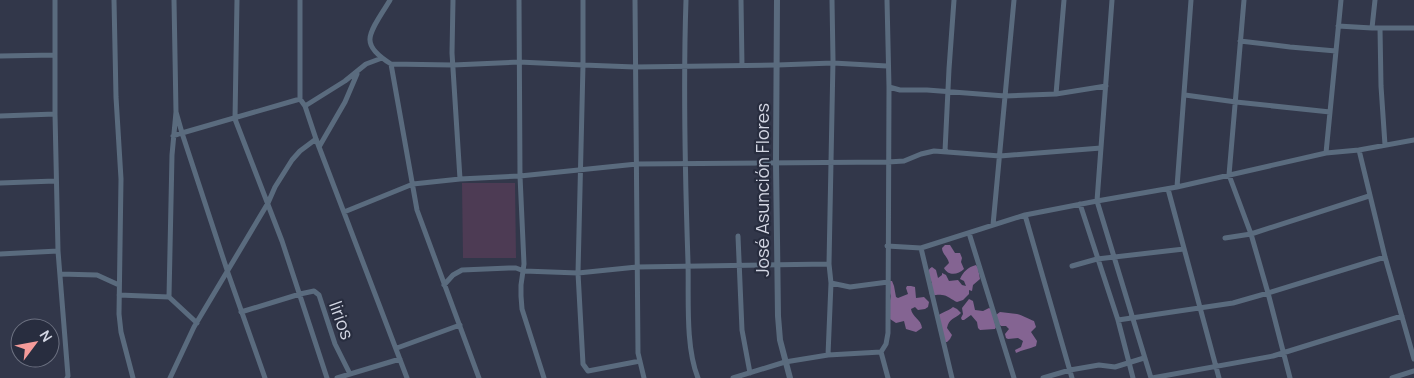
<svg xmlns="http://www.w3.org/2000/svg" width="1414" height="378" font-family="Manrope,sans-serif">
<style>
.green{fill:#4d3b54}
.forest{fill:#846492}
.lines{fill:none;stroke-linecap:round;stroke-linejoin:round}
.minor{stroke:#5a6b7e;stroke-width:5}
.tertiary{stroke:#5a6b7e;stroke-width:6}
.labels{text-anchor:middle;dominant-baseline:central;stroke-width:4.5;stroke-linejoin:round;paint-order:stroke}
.street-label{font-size:18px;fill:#d3d6e3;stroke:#282d3f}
</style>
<rect width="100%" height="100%" fill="#32374a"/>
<path class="green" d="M462 183H515L516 258H463Z"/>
<path class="forest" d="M945 245H950L955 253H960L962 258 961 262 964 269C958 275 948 276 944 268L949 263C948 257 942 254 942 248Z
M976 265 978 268 980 279 973 285 972 291 969 290V294L963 300 957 302C952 300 947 295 942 295 937 294 935 296 930 295L929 291 932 283C929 277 925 271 932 267L936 270 938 278 942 275V273L946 275 949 281 958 280 962 285 966 286 964 281 960 279C963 272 968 267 976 265Z
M890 281H892L894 286 896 297 898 298 908 294 906 288 907 286H911L915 287 916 298 924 297 929 302 928 307 925 309 918 310 915 307 911 309C912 317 921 319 922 328L916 332 906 329 904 321 896 323 890 319 889 305 891 296 889 290Z
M969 299 973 301 975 310 983 311 989 308 991 309 996 327 995 329 980 330 978 328 977 322 971 315 964 320H962L961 318 963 314 962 308Z
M953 307 957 309 961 313C955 319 949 318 947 328L952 335 950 339 947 342H945L937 317C941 312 947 312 953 307Z
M1000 312C1006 313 1011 313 1017 314 1022 315 1029 319 1034 321L1036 327 1031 332 1037 341 1036 346C1029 349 1022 350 1016 353L1015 350 1021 347 1023 341 1018 338 1008 339 1006 338 1005 334 1009 329 1006 326H1001L998 323 996 315Z"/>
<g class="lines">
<path class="minor" d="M114 0 116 97 121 179 119 314 121 332 133 378
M237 0 235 119 282 241 327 378
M300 0V99
M390 0C385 9 369 30 370 40 370 50 383 59 391 64L453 65 519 62 583 65V0
M453 0 452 53 460 179
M519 0 520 176 524 264 521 285V296L522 309 544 378
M635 0 638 353 644 378
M686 0C683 87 685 174 688 262 689 296 685 346 698 378
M741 0 742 66
M887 0 889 87 888 333 886 344 881 352 888 378
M1112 0 1097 201 1151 378
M1244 0 1229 175 1251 234 1268 293 1290 378
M1338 26 1372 28H1414
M1372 28 1375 0
M1380 28 1381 86 1385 145
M1240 41 1290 47 1336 51
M0 56 55 55
M391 64 417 210 479 378
M889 87 900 90H927L1005 96 1056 94 1106 86
M1056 94 1064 0
M1185 95 1236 102 1330 112
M305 106 345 81 366 64 382 58
M55 114 58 251 68 376 67 378
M0 116 55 114V0
M173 136 182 133 176 112 174 0
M319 147 345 102 357 74
M1359 150 1414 140
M945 151 949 69 954 0
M1326 153 1341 0
M0 183 55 181
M1177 187 1191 0
M1168 189 1219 378
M1080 204 1118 320 1133 378
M344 212 413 184 460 179 520 176 637 164 888 162 904 161 921 154 934 151 1000 156 1101 148
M1025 215 1072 378
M993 225 1014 0
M969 233 1014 378
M738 236 742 330 750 373
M1225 238 1251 234 1369 196
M887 246 921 248 1025 215 1097 201 1177 187 1326 153 1359 150 1385 257 1414 359
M921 248 952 378
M0 254 58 251
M1072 266 1097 259 1184 249
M60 274 97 275 119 285
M831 283 850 287 888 282
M444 285 453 275 462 270 509 268H516L524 271 578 273 583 65 635 67 777 65 833 63 887 66
M119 295 169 297 197 323
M169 297 172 155 176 112
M241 312 300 294 314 291 319 295 335 344 350 374
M1118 320 1233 303 1268 293 1385 257
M397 348 460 325
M828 355 831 283 829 264 833 60 832 0
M640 361 588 371 583 364 578 273 637 267 829 264
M170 378 194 327 268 203 275 187 292 160 300 151 316 139
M265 378 228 273 182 133 300 99 305 106 316 139 407 378
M337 378 400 359
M733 378 785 362 828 355 881 352
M1043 378 1070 370 1099 365 1115 367 1144 358
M1152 378 1273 356 1402 316
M1392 378 1414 371"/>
<path class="tertiary" d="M777 0 776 162 778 316 780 340 790 378"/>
</g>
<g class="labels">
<g class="street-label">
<text transform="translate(762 190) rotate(-90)">José Asunción Flores</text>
<text transform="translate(342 320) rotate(70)">lirios</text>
</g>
</g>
<g transform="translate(35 343) rotate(58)"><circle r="24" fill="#282d3f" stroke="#6c7181"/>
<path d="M0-4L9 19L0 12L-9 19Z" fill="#f59b9a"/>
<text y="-8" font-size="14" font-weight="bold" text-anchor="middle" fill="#d3d6e3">N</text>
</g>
</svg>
